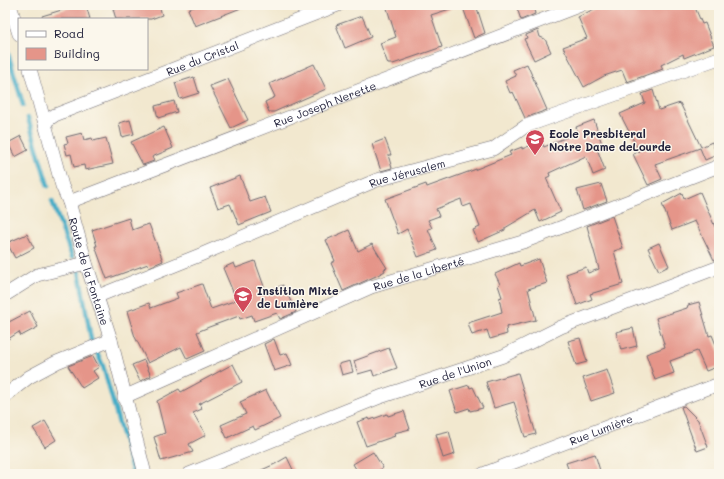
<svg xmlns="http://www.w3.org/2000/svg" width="724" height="479" font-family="Mali,sans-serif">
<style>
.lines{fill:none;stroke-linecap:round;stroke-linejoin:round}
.stream{stroke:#47adc7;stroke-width:4.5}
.building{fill:#e59589}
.minor-casing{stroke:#6b676f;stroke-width:14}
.minor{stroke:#fff;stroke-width:13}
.labels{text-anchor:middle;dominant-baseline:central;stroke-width:3;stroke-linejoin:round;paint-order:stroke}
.street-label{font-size:11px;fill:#22223b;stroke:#fbf7ec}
.poi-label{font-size:11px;font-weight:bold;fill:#22223b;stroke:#fbf7ec;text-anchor:start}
</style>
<rect width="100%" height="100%" fill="#fbf7ec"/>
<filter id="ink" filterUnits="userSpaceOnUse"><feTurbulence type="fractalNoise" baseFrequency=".025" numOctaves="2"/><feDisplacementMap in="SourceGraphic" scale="8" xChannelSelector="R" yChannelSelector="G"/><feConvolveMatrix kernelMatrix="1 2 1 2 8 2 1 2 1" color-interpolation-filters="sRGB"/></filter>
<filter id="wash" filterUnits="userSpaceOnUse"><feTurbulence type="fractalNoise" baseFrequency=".012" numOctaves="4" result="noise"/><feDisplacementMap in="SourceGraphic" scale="16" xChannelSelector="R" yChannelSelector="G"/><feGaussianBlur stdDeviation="0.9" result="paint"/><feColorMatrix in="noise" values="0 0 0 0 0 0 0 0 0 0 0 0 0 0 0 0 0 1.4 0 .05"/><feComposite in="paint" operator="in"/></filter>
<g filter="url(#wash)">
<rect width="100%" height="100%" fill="#f2e8cf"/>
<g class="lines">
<path class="stream" d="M5 43 23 105
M28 118 48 186
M52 201 72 257
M79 272 91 339 103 366 133 474"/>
</g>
<g id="blocks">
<path class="building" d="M78 5H86L90 19H43L42 16Z
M126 5H159L162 15 151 19H116L113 9Z
M199 5H246V6L195 26 188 9Z
M386 5H455L456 7 431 15 442 47 393 64H388L380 43 396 37Z
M462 5H476L485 33 474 38Z
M516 5H533L535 14 521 20Z
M602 5H694L702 24 705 23 714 46 684 58 683 54 661 65 663 69 627 82 622 70 604 76 584 87 563 47 587 38 578 17Z
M362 16 371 37 345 48 336 25Z
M538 30 540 37 545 39 551 52 534 60 524 39 527 38 526 35Z
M314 64 326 89 274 112H269L265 102 275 97 269 84Z
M527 64 547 110 525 118 513 92 510 93 505 81 516 76 513 70Z
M194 77 199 93 180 99 175 83Z
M228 79 248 120 231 128 210 86Z
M653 90 659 110 680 103 701 147 712 142 717 155 705 160 700 148 655 164 662 179 648 185 633 154 639 151 620 114 645 103 642 94Z
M174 101 177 112 158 118 155 106Z
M130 120 134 134 122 137 119 123Z
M594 120 602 144 596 146 605 170 593 175 586 156 549 173 550 176 546 178 561 212 540 222 535 210 505 228V230L478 242 473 230 480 227 471 204 463 207 461 199 436 209 439 216 428 220 432 228 428 229 437 250 418 257 407 229 398 234 385 199 426 184 427 187 479 168 511 155 509 152 522 147V149L541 141 544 147 578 132 576 127Z
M164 127 173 148 152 157 154 161 143 165 131 142Z
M82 133 84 140 92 138 93 141 106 138 113 164 85 170 84 165 74 167 71 154 67 155 64 144 68 143 66 137Z
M21 136 28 150 15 157 8 143Z
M385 139 391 155H388L392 168 381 171 372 144Z
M240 176 250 202 265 197 271 212 239 225 230 204 218 208 210 188Z
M601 184 607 201 583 210 577 190Z
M700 192 715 227 719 225V259L714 260 695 221 672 230 662 204 682 193 684 199Z
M612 216 623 248 614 251 623 284 590 294 592 299 577 305 566 274 586 267 588 273 599 269 587 226Z
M129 218 132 230 149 224 163 261 149 267 148 264 107 279 95 246H97L92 230Z
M349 230 358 251 372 244 387 268 384 269 385 271 376 276 343 291 331 263 335 261 326 240Z
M27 234 34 248 15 258 7 243Z
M659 243 669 266 659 271 648 248Z
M539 259 547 283 528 289 536 320 506 327 507 334 490 339 487 330 472 335 468 323 502 312 499 298 502 297 498 285 500 284 495 274 519 263 520 266Z
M255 261 266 292 283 285 296 312 280 319 277 313 254 321 252 315 240 319 239 316 209 327 197 332 205 351 187 359 181 347 148 363 135 337 127 311 149 303 151 308 178 298 176 293 202 284 211 309 234 301 236 299 223 268 234 263 236 268Z
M699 302 709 336 712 335 719 352V366L706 371 697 351 670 361 674 373 655 380 646 354 665 347 656 318 687 308 688 305Z
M30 311 38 327 21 336 19 332 5 341V324Z
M633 328 637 346 621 350 616 332Z
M580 338 587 362 576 365 568 341Z
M274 339 280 355 287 353 292 365 274 371 264 344Z
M389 348 397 368 374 376 372 370 358 374 354 361Z
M93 356 99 367 93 371 98 378 82 388 68 366Z
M144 360 151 376 140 381 132 365Z
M350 361 353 372 342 375 339 364Z
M233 364 242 382 199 404 202 409 193 413 206 435 189 444 193 452 161 461 154 437 165 433 157 401 179 389 181 392Z
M607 370 615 393 591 401 583 378Z
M518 373 536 434 525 437 514 402 494 408 486 382Z
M469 385 470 388 473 387 483 408 470 411 469 408 457 412 450 391Z
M266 390 280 418 255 430 253 426 227 438 221 425 246 414 240 402Z
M684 406 698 420 708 447 697 451 681 407Z
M404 411 410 429 394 433 395 436 366 446 357 422 369 418 370 420 387 414 388 416Z
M45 421 56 440 45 447 33 428Z
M449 431 455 454 443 458 436 434Z
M373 452 383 468 373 474H359L353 464Z
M595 454 601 474H570L566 463Z
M287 457 295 474H253L275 464Z"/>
</g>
</g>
<g filter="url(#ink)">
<use href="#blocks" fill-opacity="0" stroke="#6b676f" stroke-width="1"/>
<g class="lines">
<defs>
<g id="minor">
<path d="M10 5 19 34"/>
<path id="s1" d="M30 69 62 186 69 202 86 263 111 340 145 474"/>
<path id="s2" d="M45 122 55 115 338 5"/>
<path id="s3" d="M69 202 581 5"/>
<path d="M5 295 37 275 86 263"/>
<path id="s4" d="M98 296 200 255 377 180 493 149 526 126 719 58"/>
<path d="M5 396 29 377 57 362 111 340"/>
<path id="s5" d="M124 397 371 287 526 241 719 166"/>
<path id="s6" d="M189 474 380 397 503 356 561 327 719 267"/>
<path id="s7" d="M483 474 719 384"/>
</g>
</defs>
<use href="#minor" class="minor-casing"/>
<use href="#minor" class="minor"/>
</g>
</g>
<defs>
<symbol id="school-pin" viewBox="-11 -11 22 30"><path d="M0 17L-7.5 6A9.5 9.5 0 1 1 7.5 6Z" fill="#d1495b" stroke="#fbf7ec"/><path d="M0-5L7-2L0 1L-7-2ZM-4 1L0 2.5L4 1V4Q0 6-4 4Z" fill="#fff"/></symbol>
</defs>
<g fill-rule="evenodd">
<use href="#school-pin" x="524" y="128" width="22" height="30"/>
<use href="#school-pin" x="232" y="285" width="22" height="30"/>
</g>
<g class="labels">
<g class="street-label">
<text stroke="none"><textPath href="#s2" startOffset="170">Rue du Cristal</textPath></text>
<text stroke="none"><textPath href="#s3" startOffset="274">Rue Joseph Nerette</textPath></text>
<text stroke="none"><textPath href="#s4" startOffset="333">Rue Jérusalem</textPath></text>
<text stroke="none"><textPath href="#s1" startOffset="211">Route de la Fontaine</textPath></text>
<text stroke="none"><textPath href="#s5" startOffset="320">Rue de la Liberté</textPath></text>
<text stroke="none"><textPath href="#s6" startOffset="285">Rue de l'Union</textPath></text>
<text stroke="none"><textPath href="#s7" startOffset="126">Rue Lumière</textPath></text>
</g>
<g class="poi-label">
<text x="549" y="133">Ecole Presbiteral<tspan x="549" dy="13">Notre Dame deLourde</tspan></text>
<text x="257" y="290">Instition Mixte<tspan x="257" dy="13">de Lumière</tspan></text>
</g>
</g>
<rect width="724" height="479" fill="none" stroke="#fbf7ec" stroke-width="20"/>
<rect x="18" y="18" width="130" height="52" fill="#fbf7ec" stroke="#a4a2a5"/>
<rect x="26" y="31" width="20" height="6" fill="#ffffff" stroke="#a4a2a5"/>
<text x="54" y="38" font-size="12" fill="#22223b">Road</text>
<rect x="26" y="48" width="20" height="12" fill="#e59589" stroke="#a4a2a5"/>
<text x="54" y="58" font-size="12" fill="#22223b">Building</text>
</svg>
